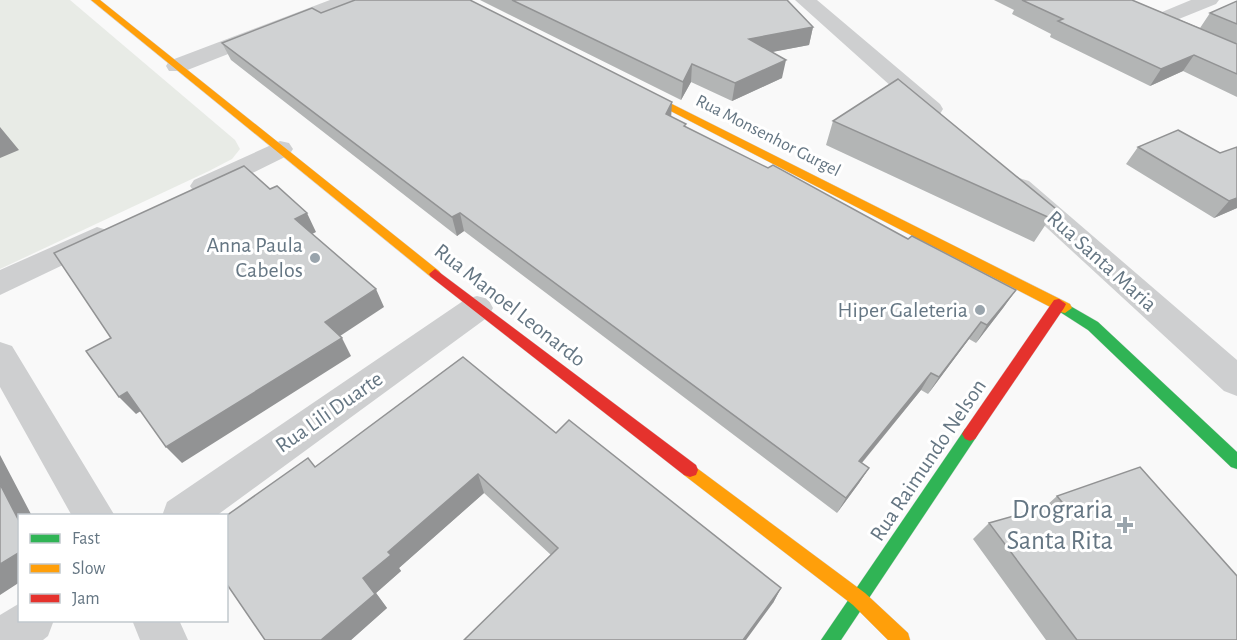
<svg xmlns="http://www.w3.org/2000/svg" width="1237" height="640" font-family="'Alegreya Sans',sans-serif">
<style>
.green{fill:#e8ebe6}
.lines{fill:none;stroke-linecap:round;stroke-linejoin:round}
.fast-casing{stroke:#d5d6d7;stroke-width:1}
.slow-casing{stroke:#d5d6d7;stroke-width:1}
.jam-casing{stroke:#d5d6d7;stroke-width:1}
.street{fill:#cecfd0;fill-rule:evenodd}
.fast{fill:#30b455;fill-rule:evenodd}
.slow{fill:#ff9f0a;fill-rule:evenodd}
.jam{fill:#e5322d;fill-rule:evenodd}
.wall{fill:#b3b5b5}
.shaded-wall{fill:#929394}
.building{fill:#d0d2d3;stroke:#929394;stroke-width:1.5}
.poi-dot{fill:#99a4ac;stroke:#fff;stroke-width:2}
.labels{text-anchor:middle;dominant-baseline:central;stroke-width:6;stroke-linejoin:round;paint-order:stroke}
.far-street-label{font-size:18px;fill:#657683;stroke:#fff}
.poi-label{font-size:22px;fill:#657683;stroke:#fff;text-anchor:end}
.street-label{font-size:22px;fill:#657683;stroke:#fff}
.near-poi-label{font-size:27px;fill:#657683;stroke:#fff;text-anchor:end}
</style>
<rect width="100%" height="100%" fill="#f9f9f9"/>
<path class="green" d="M0 0H70L235 140 240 149 232 159 209 171 0 269Z"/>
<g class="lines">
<defs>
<path id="fast" d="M1065 303 1098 322 1237 452V469L1231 467 1088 330 1060 312 1058 308Z
M970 427 975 429 978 434 975 439 841 640H821L965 429Z"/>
<path id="slow" d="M91 0H100L439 271 441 274 439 277H431Z
M630 86H636L1070 304 1072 308 1065 313 1060 312 630 90Z
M690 463 865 593 908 633 910 640H888L853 605 684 475 682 470 684 465Z"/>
<path id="jam" d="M435 269 696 465 698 470 696 475 690 477 684 475 431 277 429 274Z
M1059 299 1066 304 1064 308 975 439 970 441 965 439 962 434 965 429 1054 300Z"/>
</defs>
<use href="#fast" class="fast-casing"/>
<use href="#slow" class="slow-casing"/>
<use href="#jam" class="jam-casing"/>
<path class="street" d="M330 0H358L355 4 185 71H169L166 66 169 61Z
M795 0H817L940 104 943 109 940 114 931 116 922 114Z
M1191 0H1219L1216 4 1164 25H1150L1147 21 1150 17Z
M280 141 289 143 293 149 289 155 214 192 204 195 194 192 190 186 194 180Z
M1019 178 1029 181 1237 360V396L1224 391 1009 193 1005 187 1009 181Z
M97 227 107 230 112 237 107 244 0 295V270Z
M477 296 488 299 493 308 488 317 216 516H162L167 502 466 299Z
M0 342 12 346 115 516H72L0 387Z
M20 603V620H54L48 636 43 640H0V615Z
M132 620H179L188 640H140Z"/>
<use href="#fast" class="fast"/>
<use href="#slow" class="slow"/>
<use href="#jam" class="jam"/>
</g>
<path class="wall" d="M480 0H787L813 27 809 45 771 52 782 78 732 101 691 82 681 100Z
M994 0H1132L1200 28 1210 13 1237 1V97L1183 71 1150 86 1050 37 1051 34 1012 14 1014 10Z
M321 13 671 116 686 127 908 239 1016 290 1003 308 976 343 969 339 928 394 921 390 862 463 869 468 859 483 837 513 464 231 457 236 231 60 222 43Z
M833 121 1056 209 1034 242 826 145Z
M1138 147 1220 153 1237 147V208L1214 218 1126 164Z
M556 433 781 588 773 603 551 555 484 493 399 568 401 571 376 593 387 608 351 640H265L315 467Z
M1057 496 1237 640H1046L973 539 989 523 1045 507Z"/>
<path class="shaded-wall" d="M813 27 809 45 746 57 749 39Z
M1194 55 1183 71 1150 86 1161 69Z
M786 60 782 78 732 101 735 83Z
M692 64 691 82 681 100 683 82Z
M672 102 671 120 666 114Z
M0 127 19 150 0 158Z
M1237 198V208L1214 218 1229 201Z
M307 213 316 232 304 238 295 219Z
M460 213 464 231 457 236 452 217Z
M376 289 384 307 334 340 325 322Z
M1016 290 1003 308 976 343 987 325Z
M981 322 969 339 928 394 939 377Z
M342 338 351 356 182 463 166 447Z
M931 373 921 390 850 477 859 461Z
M127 392 144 409 136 414 119 397Z
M0 455 32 516H20V523L0 484Z
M869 468 859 483 837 513 846 498Z
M478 474 484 493 399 568 401 571 376 593 387 608 351 640H321L363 578 388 552Z
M20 552V582L0 595V564Z
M781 588 773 603 746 640H743Z"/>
<path class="building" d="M355 0H470L672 102 666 114 686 124 684 126 768 168 773 165 908 239 912 236 1016 290 987 325 981 322 939 377 931 373 859 461 869 468 846 498 460 213 452 217 222 43 312 8 321 13Z
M512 0H787L813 27 749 39 786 60 735 83 692 64 683 82Z
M1022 0H1132L1237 44V74L1194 55 1161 69 1058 21 1063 19Z
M1237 1V24L1210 13Z
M898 79 1056 209 1050 218 833 121Z
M1178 130 1220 153 1237 147V198L1229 201 1138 147Z
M244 166 270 189 277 186 307 213 295 219 376 289 325 322 342 338 166 447 127 392 119 397 86 351 111 338 54 253Z
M463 357 556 433 569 420 781 588 743 640H464L558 548 478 474 388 552 391 555 363 578 375 594 321 640H265L226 583V516L308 458 315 467Z
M1140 467 1237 576V640H1077L989 523 1062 502 1057 496Z
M0 484 20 523V552L0 564Z"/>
<g class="poi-dot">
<circle cx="315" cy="258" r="6"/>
<circle cx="980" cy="310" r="6"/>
<path d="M1122 516h6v6h6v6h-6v6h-6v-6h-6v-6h6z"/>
</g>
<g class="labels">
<g class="far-street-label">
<text transform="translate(768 136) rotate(27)">Rua Monsenhor Gurgel</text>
</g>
<g class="poi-label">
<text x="303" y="245">Anna Paula<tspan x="303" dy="25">Cabelos</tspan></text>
<text x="968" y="310">Hiper Galeteria</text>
</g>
<g class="street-label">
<text transform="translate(1102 261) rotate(42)">Rua Santa Maria</text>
<text transform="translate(510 305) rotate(38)">Rua Manoel Leonardo</text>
<text transform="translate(329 412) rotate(-35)">Rua Lili Duarte</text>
<text transform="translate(928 460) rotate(-56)">Rua Raimundo Nelson</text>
</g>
<g class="near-poi-label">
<text x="1113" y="509">Drograria<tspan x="1113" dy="31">Santa Rita</tspan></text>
</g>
</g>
<rect x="18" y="514" width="210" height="108" fill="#ffffff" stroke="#c1c8cd" stroke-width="1.5"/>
<rect x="30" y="534" width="30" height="9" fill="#30b455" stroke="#c1c8cd" stroke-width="1.5"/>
<text x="72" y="544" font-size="18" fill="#657683">Fast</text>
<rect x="30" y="564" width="30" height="9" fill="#ff9f0a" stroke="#c1c8cd" stroke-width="1.5"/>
<text x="72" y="574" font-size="18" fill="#657683">Slow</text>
<rect x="30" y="594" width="30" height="9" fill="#e5322d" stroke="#c1c8cd" stroke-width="1.5"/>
<text x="72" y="604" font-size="18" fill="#657683">Jam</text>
</svg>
